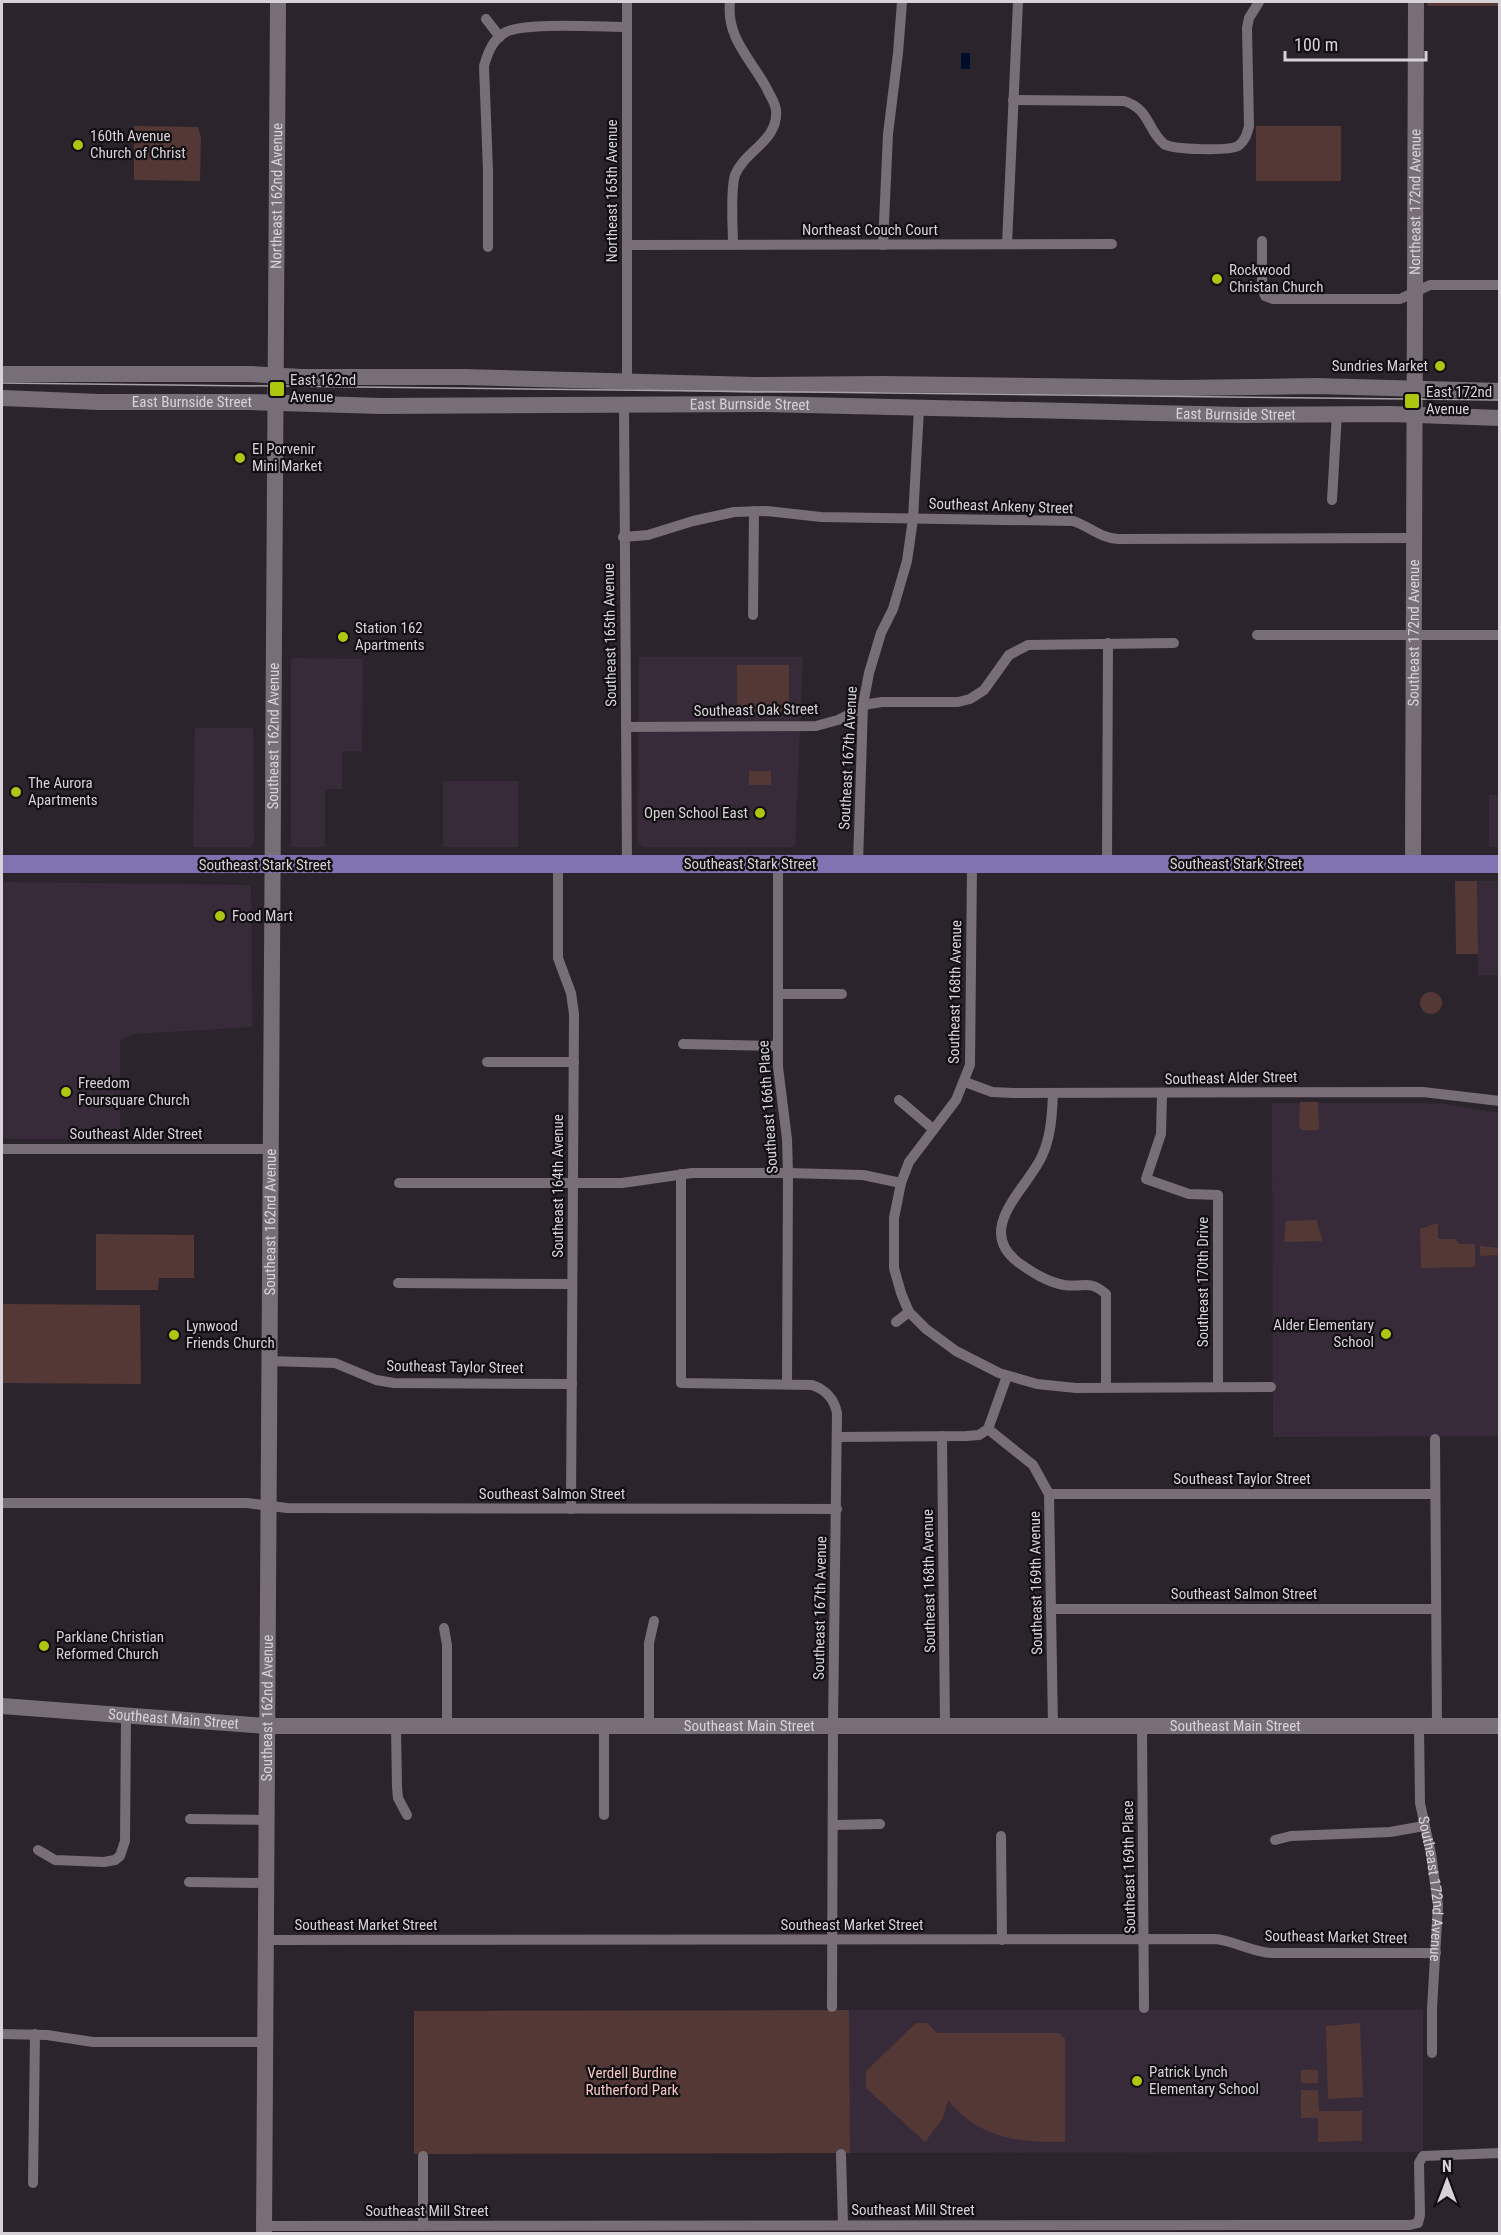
<svg xmlns="http://www.w3.org/2000/svg" width="1501" height="2235" font-family="'Roboto Condensed',sans-serif">
<style>
.built{fill:#372b39}
.green{fill:#543836}
.water{fill:#000d29}
.lines{fill:none;stroke-linecap:round;stroke-linejoin:round}
.street{stroke:#776e78;stroke-width:10}
.secondary{stroke:#776e78;stroke-width:16}
.primary{stroke:#8173b1;stroke-width:18}
.tram{stroke:#a7a1a8;stroke-width:1.5}
.poi-dot{fill:#adc610;stroke:#120f13;stroke-width:2}
.labels{text-anchor:middle;dominant-baseline:central;stroke-width:4.5;stroke-linejoin:round;paint-order:stroke}
.poi-label{font-size:15px;fill:#d7d2d8;stroke:#120f13;text-anchor:start}
.street-label{font-size:15px;fill:#d7d2d8;stroke:#120f13}
.park-label{font-size:15px;fill:#f6c6c2;stroke:#120f13}
</style>
<rect width="100%" height="100%" fill="#2c242d"/>
<path class="built" d="M639 657H803L795 847H643L637 842Z
M291 658 363 659 362 751H342V789H325V847H291Z
M195 728H253L254 840 251 847H193Z
M443 781H518V847H443Z
M1489 795H1499V847H1489Z
M1477 881H1499V975H1478Z
M2 882 251 885 252 1027 134 1034 120 1040V1139H2Z
M1272 1103H1419L1444 1104 1499 1113V1436L1273 1437Z
M849 2010H1423V2152L850 2153Z"/>
<path class="green" d="M1428 2H1499V6H1427Z
M134 126 198 127 201 137 200 181 134 180Z
M1256 126H1341V181H1256Z
M737 665H789V713H737Z
M749 771H771V785H749Z
M1455 881H1477L1478 954H1456Z
M1420 1003a11 11 0 1 1 22 0a11 11 0 1 1-22 0Z
M1300 1102H1318L1319 1130H1302L1299 1127Z
M1317 1220C1317 1229 1322 1233 1322 1241L1284 1242 1286 1221Z
M1438 1223V1239H1456L1459 1244H1475V1267L1421 1268 1420 1229Z
M96 1234 194 1235V1278H159L158 1290H96Z
M1480 1246 1499 1248V1255L1480 1256Z
M2 1304 140 1305 141 1384 2 1383Z
M849 2010 850 2153 414 2154V2011Z
M916 2023H927L937 2033H1059L1065 2039V2142C1019 2143 978 2138 948 2100L943 2118 925 2142 866 2088V2071Z
M1360 2023 1363 2097 1328 2099 1326 2026Z
M1301 2070H1318V2083H1301Z
M1301 2090H1318L1319 2111H1362V2141L1318 2142V2118H1301Z"/>
<path class="water" d="M961 53H970V69H961Z"/>
<g class="lines">
<g class="street">
<path d="M730 2C726 38 751 59 767 89 770 96 775 102 776 110 779 141 744 151 735 175 730 191 733 227 733 245"/>
<path d="M486 19 500 37"/>
<path d="M1013 100 1124 101C1150 109 1147 130 1164 144 1173 150 1229 151 1238 146 1245 141 1247 134 1249 126L1247 28 1249 18 1259 2"/>
<path d="M1262 241V287L1265 296 1273 299H1400L1430 285H1500"/>
<path d="M1007 244 1018 2"/>
<path d="M627 245 1112 244"/>
<path d="M883 245 888 134 898 53 902 2"/>
<path d="M488 247V171L484 66C488 52 493 39 506 32 525 22 602 27 627 27"/>
<path d="M627 381V2"/>
<path d="M624 405 627 864"/>
<path d="M1332 500 1337 413"/>
<path d="M623 537 648 535 693 521 734 512 767 511 821 517 1073 521C1089 526 1100 538 1118 539L1414 538"/>
<path d="M753 615 754 511"/>
<path d="M1257 635H1500"/>
<path d="M626 727 816 726 838 720 854 712 863 705 882 702H958L970 699 984 690 1009 655 1028 645 1174 643"/>
<path d="M858 864 863 705 869 673 881 633 893 609 907 561 913 519 919 409"/>
<path d="M1107 864 1108 643"/>
<path d="M558 865V958L571 993 574 1014 571 1509"/>
<path d="M778 865V1067L787 1139 788 1173 787 1383"/>
<path d="M972 865 970 1065 956 1100 909 1162 901 1183 894 1218V1268L901 1293 909 1312 926 1329 956 1351 999 1373 1037 1384 1076 1388 1271 1387"/>
<path d="M778 994H842"/>
<path d="M683 1044 778 1046"/>
<path d="M487 1062H574"/>
<path d="M965 1082 992 1092 1013 1093 1423 1092 1500 1101"/>
<path d="M1053 1094C1052 1116 1051 1136 1042 1156 1028 1188 973 1229 1019 1263 1032 1272 1047 1282 1064 1285 1084 1288 1089 1279 1106 1294V1387"/>
<path d="M1162 1094 1161 1134 1146 1179 1189 1194 1218 1195V1387"/>
<path d="M899 1100 933 1129"/>
<path d="M2 1149H270"/>
<path d="M681 1174V1383L812 1385C826 1390 834 1398 837 1413L833 1726 832 2007"/>
<path d="M399 1183H622L692 1173H788L863 1175 901 1183"/>
<path d="M398 1283 572 1284"/>
<path d="M896 1322 909 1312"/>
<path d="M269 1361 335 1363 376 1380 394 1383 572 1384"/>
<path d="M988 1429 1033 1465 1049 1494 1053 1726"/>
<path d="M988 1429 1007 1376"/>
<path d="M942 1436 945 1726"/>
<path d="M838 1437 966 1436 979 1435 988 1429"/>
<path d="M1435 1439 1437 1725"/>
<path d="M1049 1494H1435"/>
<path d="M2 1503H247L287 1508 837 1509"/>
<path d="M1052 1609H1436"/>
<path d="M444 1628 447 1645V1727"/>
<path d="M604 1726V1815"/>
<path d="M649 1726V1643L654 1621"/>
<path d="M1142 1726 1144 2008"/>
<path id="s1" d="M1419 1726 1420 1803 1431 1854 1438 1905 1432 2009V2053"/>
<path d="M396 1727 397 1787 398 1798 407 1815"/>
<path d="M190 1819 266 1820"/>
<path d="M834 1825 880 1824"/>
<path d="M1001 1836 1002 1940"/>
<path d="M1275 1840 1291 1836 1390 1832 1424 1826"/>
<path d="M38 1850 55 1860 104 1862 115 1860 120 1856 125 1841 126 1716"/>
<path d="M189 1882 265 1883"/>
<path d="M265 1940 1215 1939C1235 1941 1252 1952 1272 1953H1436"/>
<path d="M2 2034 47 2035 93 2042H265"/>
<path d="M841 2154 843 2225"/>
<path d="M423 2156V2226"/>
<path d="M33 2183 35 2034"/>
<path d="M264 2226 1410 2225 1418 2223 1420 2215 1419 2163 1423 2156 1500 2153"/>
</g>
<g class="secondary">
<path d="M2 374H251L301 377H464L754 385 882 384 1178 388 1316 386 1500 391"/>
<path id="s2" d="M2 398 99 402H250L381 406 763 404 1240 415 1390 414 1500 418"/>
<path id="s3" d="M1413 864 1416 2"/>
<path id="s4" d="M2 1706 266 1726H1500"/>
<path id="s5" d="M264 2234 278 2"/>
</g>
<path class="primary" d="M2 864H1500"/>
<path class="tram" d="M2 383 1500 400"/>
</g>
<g class="poi-dot">
<circle cx="78" cy="145" r="6"/>
<circle cx="1217" cy="279" r="6"/>
<circle cx="1440" cy="366" r="6"/>
<rect x="269" y="381" width="16" height="16" rx="3"/>
<rect x="1404" y="393" width="16" height="16" rx="3"/>
<circle cx="240" cy="458" r="6"/>
<circle cx="343" cy="637" r="6"/>
<circle cx="16" cy="792" r="6"/>
<circle cx="760" cy="813" r="6"/>
<circle cx="220" cy="916" r="6"/>
<circle cx="66" cy="1092" r="6"/>
<circle cx="1386" cy="1334" r="6"/>
<circle cx="174" cy="1335" r="6"/>
<circle cx="44" cy="1646" r="6"/>
<circle cx="1137" cy="2081" r="6"/>
</g>
<g class="labels">
<g class="poi-label">
<text x="90" y="136">160th Avenue<tspan x="90" dy="17">Church of Christ</tspan></text>
<text x="1229" y="270">Rockwood<tspan x="1229" dy="17">Christan Church</tspan></text>
<text x="1428" y="366" text-anchor="end">Sundries Market</text>
<text x="290" y="380">East 162nd<tspan x="290" dy="17">Avenue</tspan></text>
<text x="1426" y="392">East 172nd<tspan x="1426" dy="17">Avenue</tspan></text>
<text x="252" y="449">El Porvenir<tspan x="252" dy="17">Mini Market</tspan></text>
<text x="355" y="628">Station 162<tspan x="355" dy="17">Apartments</tspan></text>
<text x="28" y="783">The Aurora<tspan x="28" dy="17">Apartments</tspan></text>
<text x="748" y="813" text-anchor="end">Open School East</text>
<text x="232" y="916">Food Mart</text>
<text x="78" y="1083">Freedom<tspan x="78" dy="17">Foursquare Church</tspan></text>
<text x="1374" y="1325" text-anchor="end">Alder Elementary<tspan x="1374" dy="17">School</tspan></text>
<text x="186" y="1326">Lynwood<tspan x="186" dy="17">Friends Church</tspan></text>
<text x="56" y="1637">Parklane Christian<tspan x="56" dy="17">Reformed Church</tspan></text>
<text x="1149" y="2072">Patrick Lynch<tspan x="1149" dy="17">Elementary School</tspan></text>
</g>
<g class="street-label">
<text transform="translate(612 191) rotate(-90)">Northeast 165th Avenue</text>
<text stroke="none"><textPath href="#s5" startOffset="2038">Northeast 162nd Avenue</textPath></text>
<text stroke="none"><textPath href="#s3" startOffset="662">Northeast 172nd Avenue</textPath></text>
<text x="870" y="230">Northeast Couch Court</text>
<text stroke="none"><textPath href="#s2" startOffset="190">East Burnside Street</textPath></text>
<text stroke="none"><textPath href="#s2" startOffset="748">East Burnside Street</textPath></text>
<text stroke="none"><textPath href="#s2" startOffset="1234">East Burnside Street</textPath></text>
<text transform="translate(1001 506) rotate(2)">Southeast Ankeny Street</text>
<text stroke="none"><textPath href="#s3" startOffset="231">Southeast 172nd Avenue</textPath></text>
<text transform="translate(610 635) rotate(-91)">Southeast 165th Avenue</text>
<text transform="translate(756 710) rotate(-1)">Southeast Oak Street</text>
<text stroke="none"><textPath href="#s5" startOffset="1498">Southeast 162nd Avenue</textPath></text>
<text transform="translate(848 758) rotate(-87)">Southeast 167th Avenue</text>
<text x="750" y="864">Southeast Stark Street</text>
<text x="1236" y="864">Southeast Stark Street</text>
<text x="265" y="865">Southeast Stark Street</text>
<text transform="translate(955 992) rotate(-89)">Southeast 168th Avenue</text>
<text transform="translate(1231 1078) rotate(-1)">Southeast Alder Street</text>
<text transform="translate(768 1107) rotate(-94)">Southeast 166th Place</text>
<text x="136" y="1134">Southeast Alder Street</text>
<text transform="translate(558 1186) rotate(-90)">Southeast 164th Avenue</text>
<text stroke="none"><textPath href="#s5" startOffset="1012">Southeast 162nd Avenue</textPath></text>
<text transform="translate(1203 1282) rotate(-90)">Southeast 170th Drive</text>
<text transform="translate(455 1367) rotate(1)">Southeast Taylor Street</text>
<text x="1242" y="1479">Southeast Taylor Street</text>
<text x="552" y="1494">Southeast Salmon Street</text>
<text transform="translate(929 1581) rotate(-91)">Southeast 168th Avenue</text>
<text transform="translate(1036 1583) rotate(-91)">Southeast 169th Avenue</text>
<text x="1244" y="1594">Southeast Salmon Street</text>
<text transform="translate(820 1608) rotate(-89)">Southeast 167th Avenue</text>
<text stroke="none"><textPath href="#s5" startOffset="526">Southeast 162nd Avenue</textPath></text>
<text stroke="none"><textPath href="#s4" startOffset="172">Southeast Main Street</textPath></text>
<text stroke="none"><textPath href="#s4" startOffset="748">Southeast Main Street</textPath></text>
<text stroke="none"><textPath href="#s4" startOffset="1234">Southeast Main Street</textPath></text>
<text transform="translate(1129 1867) rotate(-91)">Southeast 169th Place</text>
<text stroke="none"><textPath href="#s1" startOffset="164">Southeast 172nd Avenue</textPath></text>
<text x="366" y="1925">Southeast Market Street</text>
<text x="852" y="1925">Southeast Market Street</text>
<text transform="translate(1336 1937) rotate(1)">Southeast Market Street</text>
<text x="913" y="2210">Southeast Mill Street</text>
<text x="427" y="2211">Southeast Mill Street</text>
</g>
<g class="park-label">
<text x="632" y="2073">Verdell Burdine<tspan x="632" dy="17">Rutherford Park</tspan></text>
</g>
</g>
<rect width="1501" height="2235" fill="none" stroke="#d7d2d8" stroke-width="6"/>
<g transform="translate(1447 2181)" stroke="#120f13" stroke-width="4.5" paint-order="stroke">
<path d="M0-4.5L10 22L0 15L-10 22Z" fill="#d7d2d8"/>
<text y="-9" font-size="16" font-weight="bold" text-anchor="middle" fill="#d7d2d8">N</text>
</g>
<path d="M1285 51v9h141v-9" fill="none" stroke="#d7d2d8" stroke-width="3"/>
<text x="1294" y="51" font-size="18" fill="#d7d2d8" stroke="#120f13" stroke-width="4.5" paint-order="stroke">100 m</text>
</svg>
